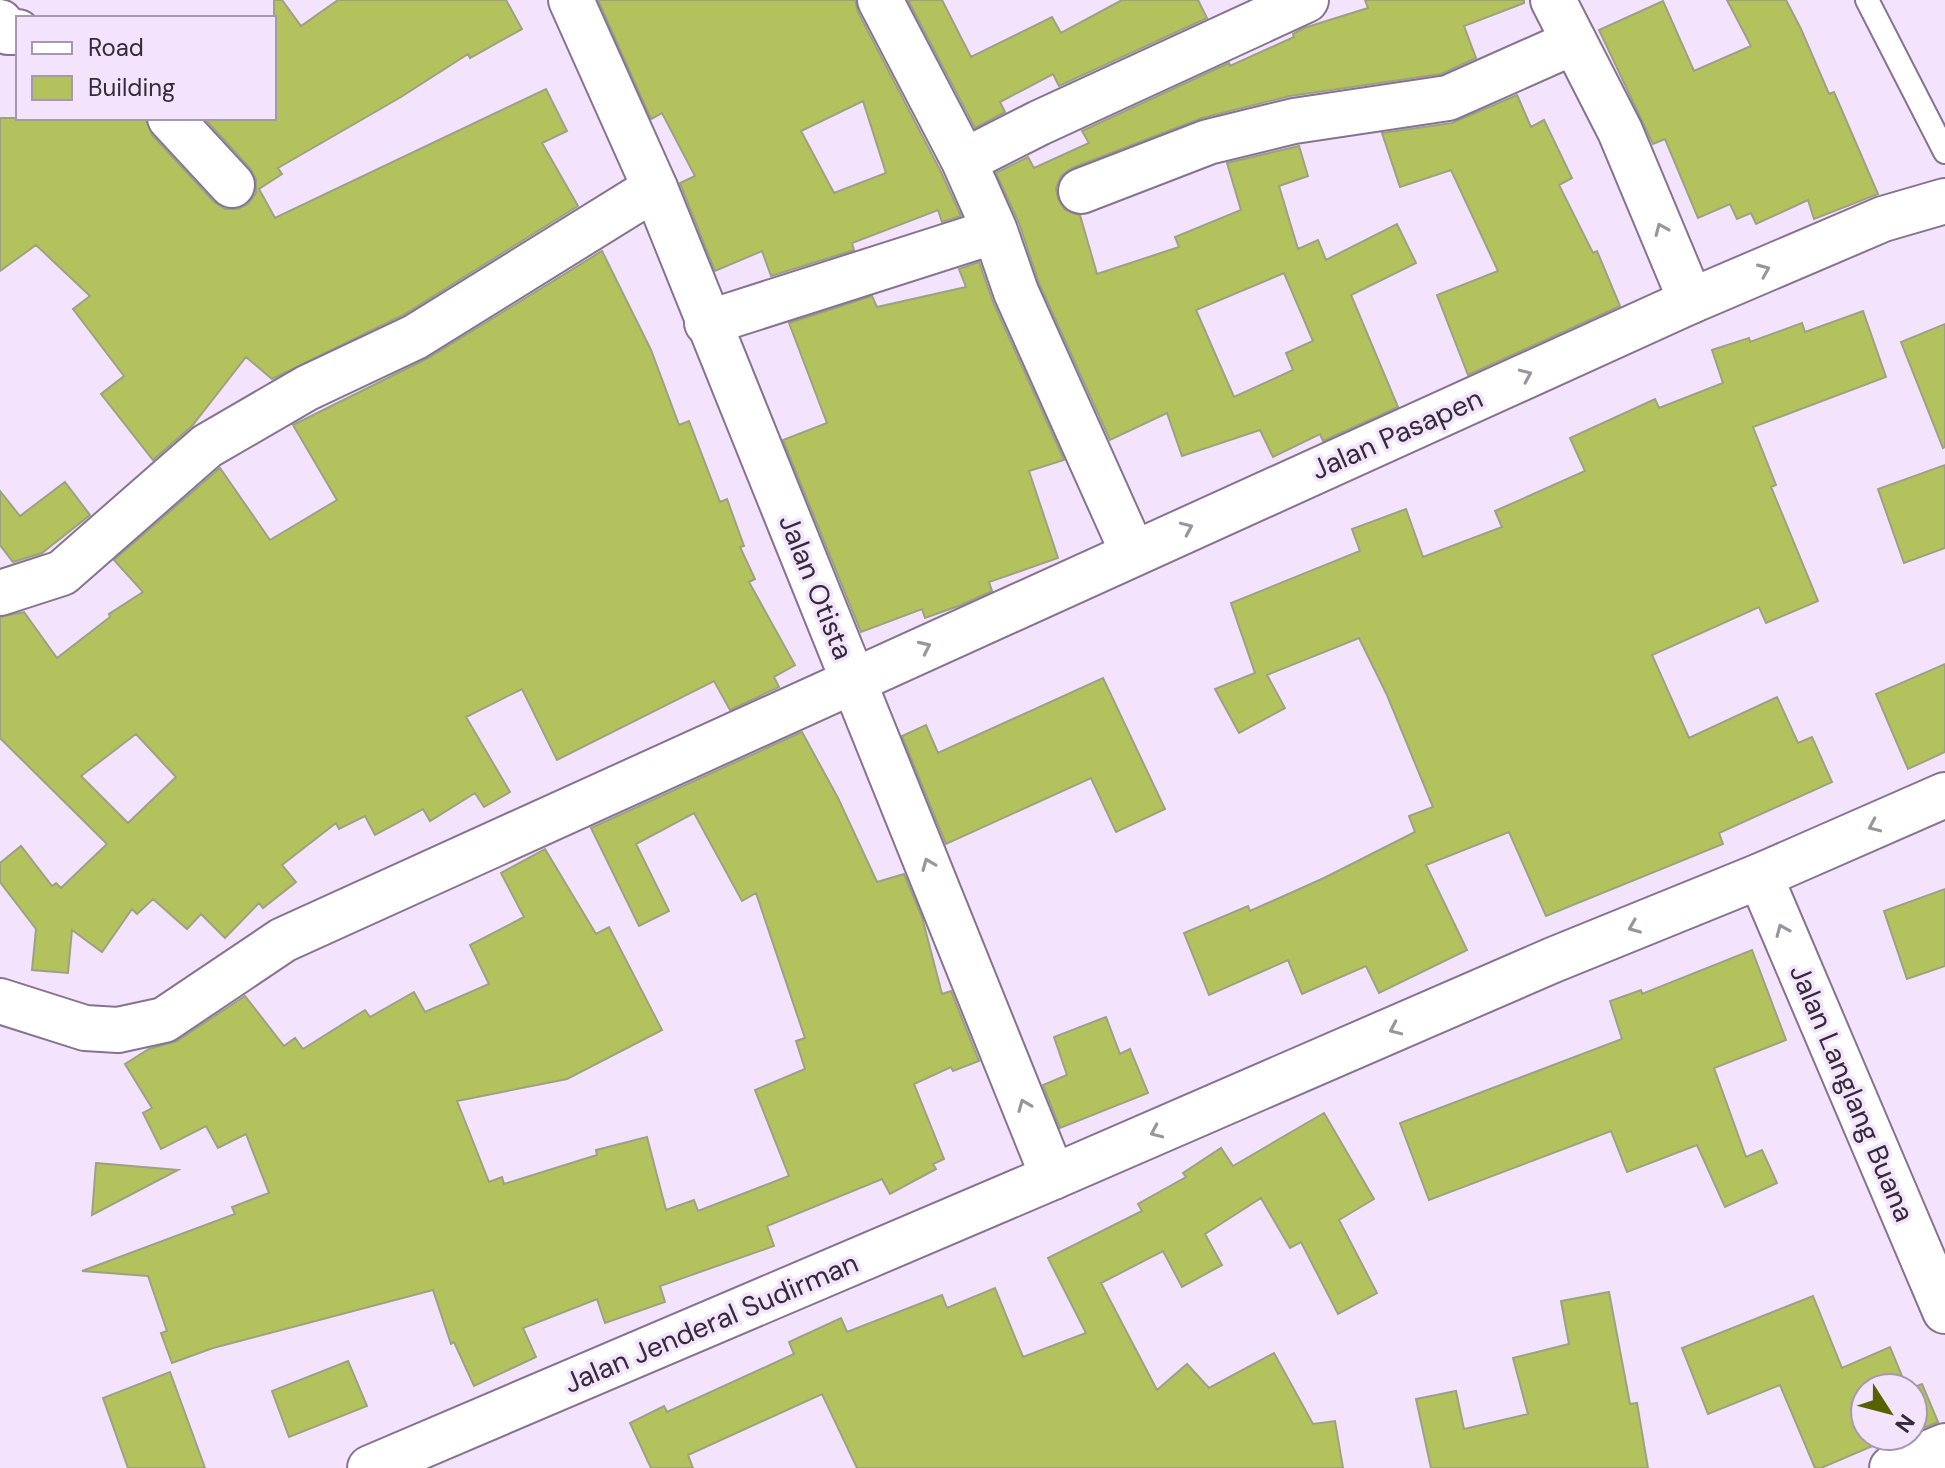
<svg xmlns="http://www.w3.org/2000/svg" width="1945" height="1468" font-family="'DM Sans',sans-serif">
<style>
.building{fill:#b4c25e;stroke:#9ca281;stroke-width:2;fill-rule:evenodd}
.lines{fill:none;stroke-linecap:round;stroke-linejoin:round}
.service-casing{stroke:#87738f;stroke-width:26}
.minor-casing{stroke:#87738f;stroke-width:48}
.tertiary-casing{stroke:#87738f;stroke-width:48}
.secondary-casing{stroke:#87738f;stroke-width:48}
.service{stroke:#fff;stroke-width:22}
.minor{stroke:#fff;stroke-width:44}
.tertiary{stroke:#fff;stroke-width:44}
.secondary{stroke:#fff;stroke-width:44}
.oneway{stroke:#99959b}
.labels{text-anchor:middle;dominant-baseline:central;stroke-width:7;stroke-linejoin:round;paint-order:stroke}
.street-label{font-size:28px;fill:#332b37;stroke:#f4e3fc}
</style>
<rect width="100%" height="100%" fill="#f4e3fc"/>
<path class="building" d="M274 0H282L301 26 338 0H506L522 29 470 58 468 54 401 97 278 168 282 174 259 189 275 218 546 89 567 131 542 143 578 206 403 315 272 379 246 357 192 426 153 460 101 394 124 376 73 309 90 296 36 245 0 271V118H146L152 135 214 202 225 209H238L248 204 256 193V179L250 168 204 118H274Z
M598 0H855L858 12 941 172 961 216 942 222 938 210 852 243 854 250 771 276 762 251 715 271 680 183 695 176 662 113 651 119ZM863 101 886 173 834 193 801 131Z
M908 0H942L971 57 1052 17 1061 33 1122 0H1198L1207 18 1059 86 1053 74 1000 102 1005 112 975 128Z
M1365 0H1524V3L1464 26 1476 58 1441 74 1290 96 1202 118 1072 168 1061 176 1056 188 1058 199 1065 210 1080 215 1097 274 1179 247 1175 237 1241 210 1227 163 1299 146 1308 176 1279 186 1298 249 1318 240 1326 260 1397 224 1416 263 1351 295 1398 407 1323 441 1320 434 1273 457 1260 430 1182 456 1167 413 1110 440 1039 283 1019 223 996 173 1028 157 1034 168 1089 143 1082 131 1229 63 1230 66 1294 37 1293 34 1304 28 1368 8ZM1284 273 1313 341 1286 353 1293 370 1234 397 1196 310Z
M1727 0H1786L1801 29 1829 94 1834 92 1878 194 1814 219 1808 200 1756 224 1751 213 1737 219 1730 204 1698 218 1665 139 1653 144 1599 30 1663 1 1694 71 1751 46Z
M1517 95 1531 127 1544 120 1572 178 1559 185 1593 253 1597 251 1620 306 1468 375 1437 295 1498 271 1451 170 1400 187 1382 133 1452 123Z
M602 251 651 350 679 425 689 421 720 502 727 499 744 546 740 547 755 579 749 582 795 665 774 677 779 687 730 710 714 681 557 760 522 689 466 717 510 792 484 807 475 793 430 821 423 809 375 835 365 816 339 829 336 823 282 865 296 882 263 908 259 903 225 938 201 914 187 929 153 899 137 914 132 909 102 952 72 930 68 973 32 970 36 929 0 882V863L21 846 52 886 56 883 61 888 107 844 0 738V617L24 612 57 658 110 617 109 614 143 592 114 560 220 468 270 540 337 500 293 425 428 358ZM136 734 176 777 128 823 81 776Z
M979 262 993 302 1064 460 1029 471 1058 558 989 582 992 591 961 605 925 618 922 609 861 632 783 440 827 423 789 323 872 296 877 307 966 287 959 269Z
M1863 311 1886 377 1753 427 1776 485 1771 487 1818 601 1766 623 1759 607 1652 655 1689 738 1777 697 1798 743 1812 737 1832 782 1719 833 1723 844 1546 916 1509 832 1426 865 1467 950 1379 993 1366 966 1302 994 1288 960 1209 995 1184 933 1248 906 1250 911 1324 878 1415 832 1409 816 1433 807 1387 695 1359 638 1267 675 1285 708 1239 733 1215 689 1255 673 1231 603 1360 551 1352 529 1406 509 1423 557 1502 527 1495 511 1585 471 1570 438 1655 399 1659 408 1723 383 1712 350 1749 338 1750 342 1802 323 1805 332Z
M1945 324V447L1943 448 1901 342Z
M1945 465V548L1904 563 1878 489Z
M65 482 90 515 42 553 13 562 0 545V491L20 516Z
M1945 664V752L1908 769 1876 694Z
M1103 678 1165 809 1116 832 1091 778 946 844 902 736 926 725 938 753Z
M802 732 838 798 877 882 904 874 922 917 942 994 951 991 979 1061 953 1071 951 1067 914 1084 944 1159 933 1164 936 1169 890 1194 882 1179 767 1226 774 1246 660 1286 665 1302 605 1323 597 1299 523 1328 536 1357 474 1386 454 1342 451 1344 433 1290 213 1348 172 1363 161 1333 167 1331 148 1276 82 1271 235 1214 232 1207 269 1193 246 1134 218 1148 206 1126 161 1149 143 1113 152 1108 125 1064 149 1049 177 1041 245 996 284 1046 295 1038 303 1049 365 1010 370 1017 414 992 425 1012 489 984 470 945 524 917 501 873 545 849 596 934 609 927 662 1030 567 1079 457 1101 489 1182 502 1177 504 1184 597 1155 596 1150 647 1137 666 1210 694 1200 698 1211 789 1176 755 1090 805 1069 796 1041 805 1038 756 893 742 901 694 813 636 844 669 911 639 926 591 828Z
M1945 889V966L1907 979 1884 911Z
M1752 950 1786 1040 1714 1068 1746 1157 1762 1150 1777 1183 1725 1207 1697 1145 1627 1172 1611 1131 1429 1200 1400 1123 1622 1039 1610 1001 1641 990 1642 994Z
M1106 1017 1120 1054 1130 1049 1148 1093 1060 1128 1043 1085 1067 1075 1054 1037Z
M1324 1113 1374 1199 1339 1220 1377 1293 1338 1314 1301 1242 1290 1248 1261 1198 1205 1234 1222 1265 1182 1287 1163 1251 1101 1283 1157 1390 1187 1364 1209 1388 1274 1353 1313 1424 1335 1421 1343 1468H857L822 1394 688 1455 693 1468H651L630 1423 664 1406 667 1412 794 1354 789 1342 841 1318 847 1332 942 1295 947 1308 995 1288 1023 1357 1086 1333 1048 1258 1142 1211 1138 1204 1186 1177 1183 1173 1221 1148 1233 1166Z
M96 1163 178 1170 92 1215Z
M1609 1292 1630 1404 1637 1403 1648 1468H1431L1416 1399 1456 1391 1464 1429 1528 1414 1513 1358 1569 1344 1561 1301Z
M1813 1296 1842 1368 1890 1347 1907 1388H1865V1436H1904L1885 1444 1884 1441 1821 1468H1815L1780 1385 1708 1414 1682 1348Z
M348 1361 367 1406 289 1437 272 1391Z
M170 1372 205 1468H128L103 1398Z
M1922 1384 1938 1422 1913 1432 1912 1388Z"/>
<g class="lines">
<defs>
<path id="service" d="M1867 0 1945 152"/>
<path id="minor" d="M880 0 964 161 995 231
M1553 0 1620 131 1691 301
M0 22 8 32H18
M170 118 232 185
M964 161 1039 123 1306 0
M1081 191 1208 142 1294 121 1448 98 1574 42
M707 323 995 231 1016 292 1133 553
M0 593 62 573 207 446 307 388 415 337 655 188
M1760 876 1945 1311
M1892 1468 1945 1446"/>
<path id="tertiary" d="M571 0 655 188 1053 1177
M0 1001 85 1028 118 1030 164 1020 283 940 1691 301 1883 219 1945 201"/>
<path id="secondary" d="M370 1468 1053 1177 1553 960 1760 876 1945 795"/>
</defs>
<use href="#service" class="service-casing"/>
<use href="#minor" class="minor-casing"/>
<use href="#tertiary" class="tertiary-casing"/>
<use href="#secondary" class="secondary-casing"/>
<use href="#service" class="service"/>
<use href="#minor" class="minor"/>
<use href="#tertiary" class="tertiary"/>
<use href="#secondary" class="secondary"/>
</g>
<defs><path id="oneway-chevron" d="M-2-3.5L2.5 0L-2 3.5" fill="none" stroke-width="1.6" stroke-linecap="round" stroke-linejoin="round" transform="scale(2)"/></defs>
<g class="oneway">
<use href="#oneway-chevron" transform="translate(1661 229) rotate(-113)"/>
<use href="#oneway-chevron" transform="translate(1764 270) rotate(-23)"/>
<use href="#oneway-chevron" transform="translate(1526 375) rotate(-24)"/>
<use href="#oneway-chevron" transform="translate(1187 528) rotate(-24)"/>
<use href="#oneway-chevron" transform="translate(925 647) rotate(-25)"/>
<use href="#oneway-chevron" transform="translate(1874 826) rotate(156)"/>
<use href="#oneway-chevron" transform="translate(928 864) rotate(-112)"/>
<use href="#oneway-chevron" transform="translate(1634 927) rotate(158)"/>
<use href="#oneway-chevron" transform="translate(1782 930) rotate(-113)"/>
<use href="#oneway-chevron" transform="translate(1395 1029) rotate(156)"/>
<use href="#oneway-chevron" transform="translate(1024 1105) rotate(-112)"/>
<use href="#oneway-chevron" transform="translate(1156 1132) rotate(156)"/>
</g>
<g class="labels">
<g class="street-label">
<text transform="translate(1397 434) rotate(-24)">Jalan Pasapen</text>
<text transform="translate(816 587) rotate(68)">Jalan Otista</text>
<text transform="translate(1852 1093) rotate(67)">Jalan Langlang Buana</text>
<text transform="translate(711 1323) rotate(-23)">Jalan Jenderal Sudirman</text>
</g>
</g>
<rect x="16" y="16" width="260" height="104" fill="#f4e3fc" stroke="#a799ad" stroke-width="2"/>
<rect x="32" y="42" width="40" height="12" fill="#ffffff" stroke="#a799ad" stroke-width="2"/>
<text x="88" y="56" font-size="24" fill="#332b37">Road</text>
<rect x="32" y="76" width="40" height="24" fill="#b4c25e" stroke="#a799ad" stroke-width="2"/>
<text x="88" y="96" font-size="24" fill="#332b37">Building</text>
<g transform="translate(1889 1412) rotate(126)"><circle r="38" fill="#f4e3fc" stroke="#a799ad" stroke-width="2"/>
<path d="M0-6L14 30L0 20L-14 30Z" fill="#586100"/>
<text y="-12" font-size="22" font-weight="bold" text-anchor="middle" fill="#332b37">N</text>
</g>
</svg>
